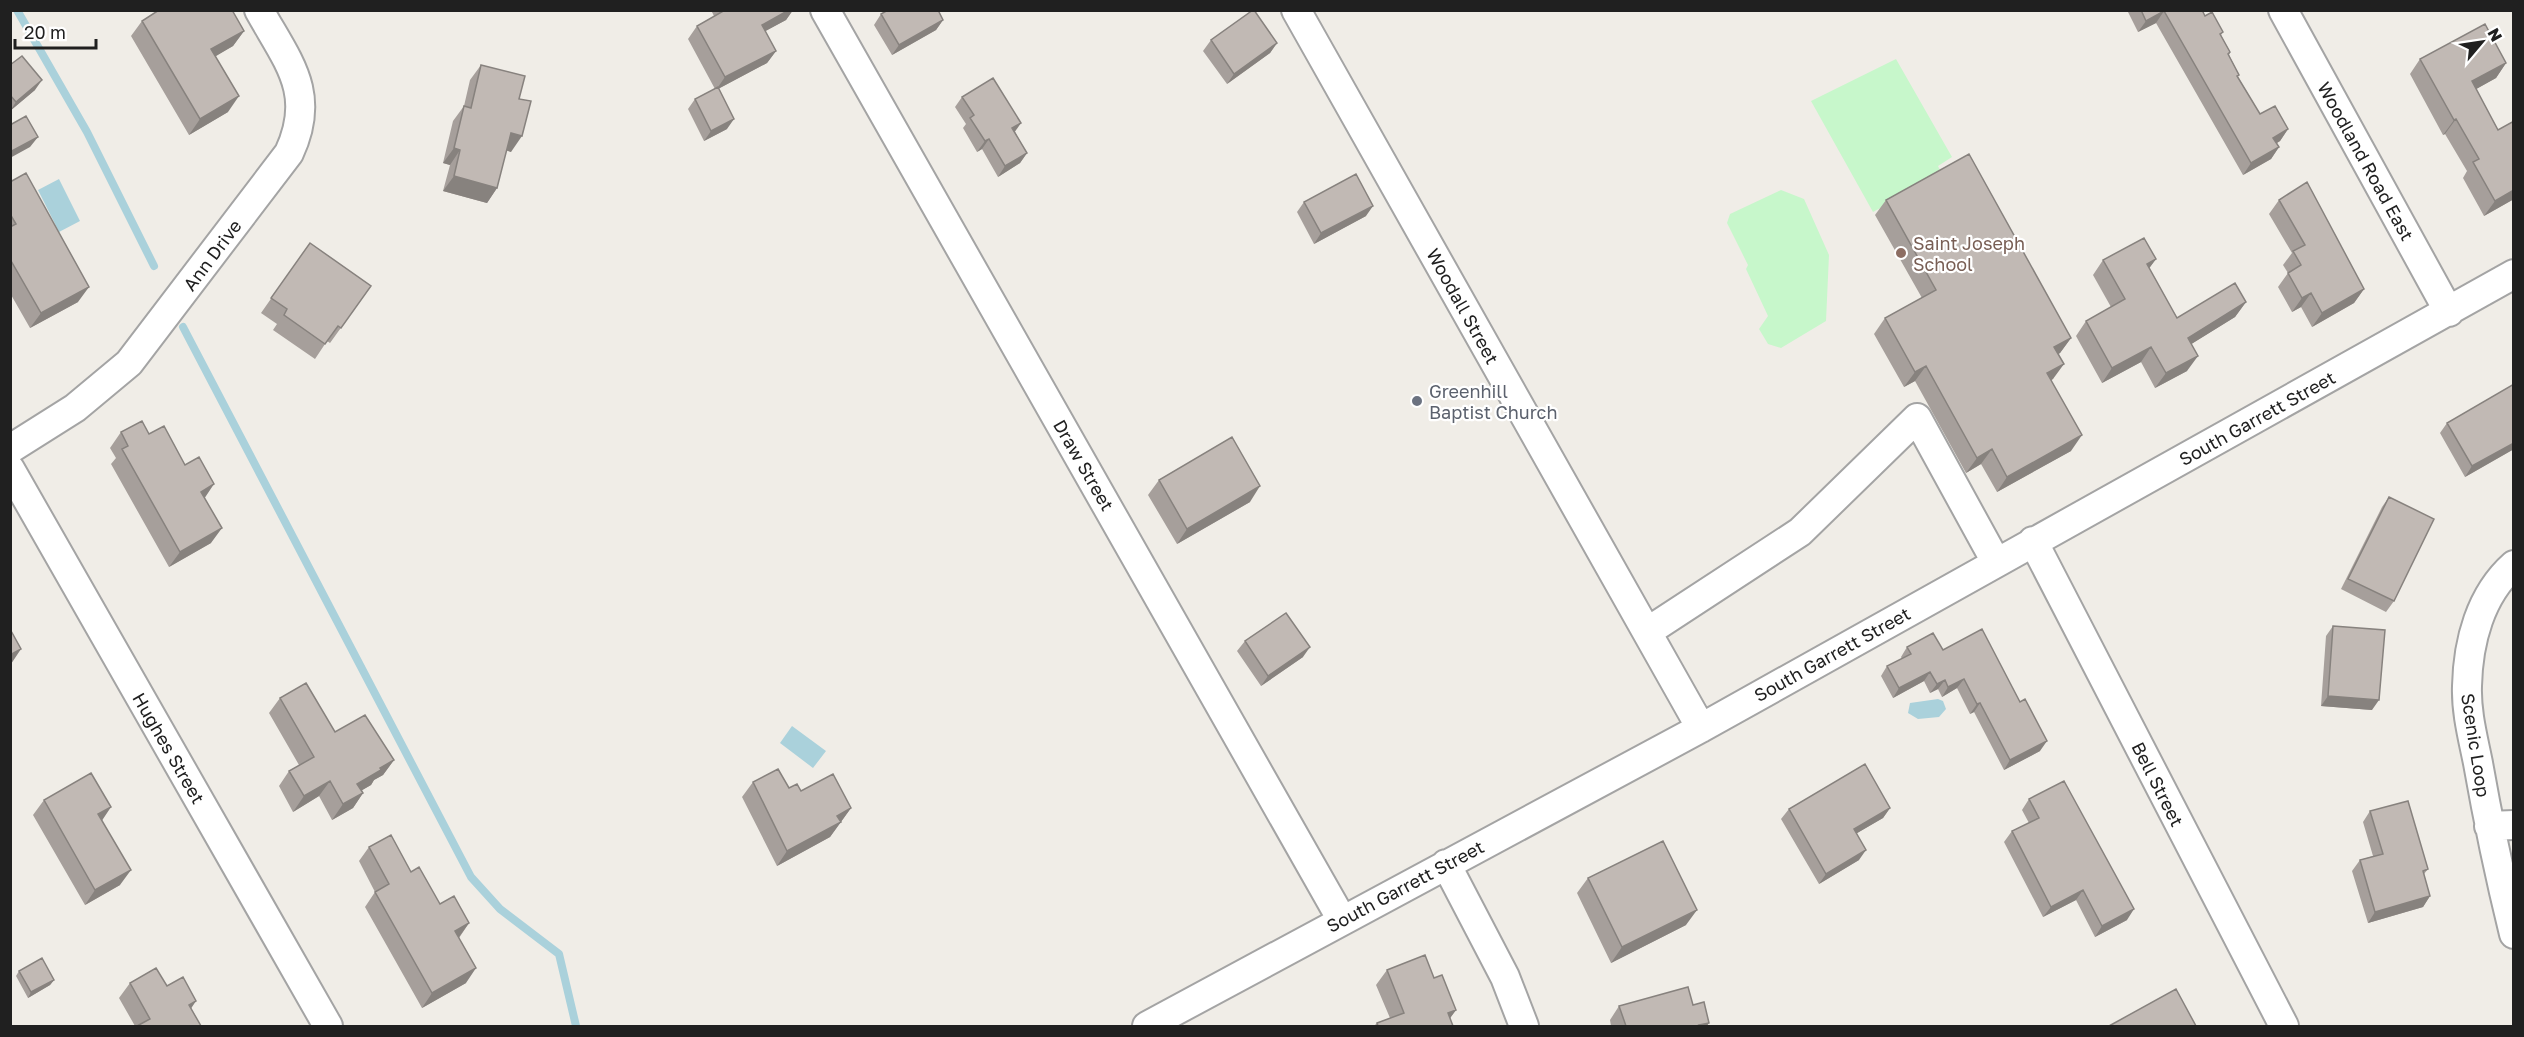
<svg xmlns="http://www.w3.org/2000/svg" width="2524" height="1037" font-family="'Golos Text',sans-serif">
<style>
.park{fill:#c7f7cb}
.water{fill:#aad1db}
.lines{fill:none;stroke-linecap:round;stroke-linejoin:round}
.stream{stroke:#aad1db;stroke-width:8}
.minor-casing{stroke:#a4a4a4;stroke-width:32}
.minor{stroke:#fff;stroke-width:28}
.wall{fill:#a69f9b}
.shaded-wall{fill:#87827e}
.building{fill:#c1b9b4;stroke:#87827e;stroke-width:1.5}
.education-dot{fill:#8d6e63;stroke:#fff;stroke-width:2}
.worship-dot{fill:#6b7280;stroke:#fff;stroke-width:2}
.labels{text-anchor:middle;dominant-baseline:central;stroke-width:4.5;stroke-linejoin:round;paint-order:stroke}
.street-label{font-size:18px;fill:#202020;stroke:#fff}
.education-label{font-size:18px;fill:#785e54;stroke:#fff;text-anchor:start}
.worship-label{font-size:18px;fill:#5b616d;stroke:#fff;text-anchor:start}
</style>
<rect width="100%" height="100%" fill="#f0ede7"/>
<path class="park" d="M1896 59 1952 157 1938 166 1942 174 1873 212 1811 101Z
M1781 190 1804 199 1829 255 1826 321 1781 348 1768 344 1759 329 1768 316 1746 269 1748 265 1727 223 1730 214Z"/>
<path class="water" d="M59 179 80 221 59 232 38 190Z
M1938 699 1943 701 1946 709 1939 717 1918 719 1908 713 1910 703Z
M792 726 826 751 813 768 780 743Z"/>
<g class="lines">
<path class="stream" d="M17 10 87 132 154 266
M183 327 471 877 500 909 559 954 576 1026"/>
<defs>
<path id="minor" d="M825 10 1342 920
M1296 10 1701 728
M2283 10 2449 312
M10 449 75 408 129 363 289 153C317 93 288 62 259 10
M10 469 328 1026
M2033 541 2284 1026
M2514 565C2480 595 2468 642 2467 686 2466 712 2473 738 2478 763 2488 820 2500 877 2514 934
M1647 632 1800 532 1917 418 1996 562
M2489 826 2514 825
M1446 864 1505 977 1524 1026
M1147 1026 1701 728 2514 274"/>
</defs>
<use href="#minor" class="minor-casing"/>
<use href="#minor" class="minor"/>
</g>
<path class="wall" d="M711 10H793L786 20 765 31 776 51 767 63 718 89 727 129 704 141 688 109 695 99 715 89 688 39 697 26 714 16Z
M2127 10H2202L2205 16 2223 32 2221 35 2230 52 2229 55 2239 75 2238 77 2260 114 2288 129 2280 141 2277 143 2279 147 2271 159 2243 175 2156 23 2138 32Z
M881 14 943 20 936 30 892 55 874 25Z
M142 21 244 31 233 46 215 56 228 112 189 135 131 36Z
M1211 40 1277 43 1270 53 1227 84 1203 51Z
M2420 59 2506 63 2496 78 2476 89 2498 130 2514 121V199L2484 216 2463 178 2467 171 2445 134 2443 135 2410 74Z
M10 65 35 90 10 111Z
M481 65 519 99 511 152 506 150 497 188 487 203 443 191 450 165 443 163 453 121 464 106 470 80Z
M962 97 1015 132 1027 153 1020 163 998 177 982 149 977 152 963 128 966 124 955 107Z
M10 182 78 302 30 328 10 293Z
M1886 200 2071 338 2060 353 2058 354 2053 379 2051 380 2071 451 1997 492 1981 464 1966 473 1915 381 1904 387 1874 334 1885 318 1922 298 1875 215Z
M2279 200 2364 289 2354 303 2312 327 2301 307 2292 312 2278 287 2288 273 2283 265 2292 253 2269 214Z
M1304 202 1366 216 1314 244 1297 212Z
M310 243 371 286 330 343 327 341 315 359 273 330 277 324 261 313Z
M2156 259 2149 268 2177 318 2246 302 2235 317 2191 344 2187 371 2155 388 2141 362 2102 383 2076 336 2086 321 2111 307 2093 275 2103 260Z
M2447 423 2514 449 2465 477 2440 433Z
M121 432 205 498 211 543 169 567 111 464 116 458 110 448Z
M1159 480 1250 502 1177 544 1148 495Z
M2389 497 2394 601 2386 612 2341 589 2382 507Z
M2333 626 2372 710 2321 706 2326 636Z
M1245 641 1303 657 1261 686 1237 651Z
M1907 647 1943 650 2040 751 2004 770 1974 712 1970 714 1957 688 1942 697 1938 689 1930 693 1924 681 1893 698 1881 676 1887 666 1902 659 1901 657Z
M280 698 335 732 394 760 383 775 374 780 371 785 362 790 363 793 353 808 332 820 319 796 293 812 279 786 289 771 299 765 269 713Z
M753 782 801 791 851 808 830 837 777 866 742 797Z
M2029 799 2127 920 2095 937 2076 900 2043 917 2004 842 2012 831 2029 823 2022 810Z
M44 800 102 821 120 885 85 905 33 815Z
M1890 808 1883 818 1857 833 1859 860 1819 884 1781 819 1789 809Z
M2370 811 2428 869 2424 874 2430 896 2423 907 2368 923 2352 871 2360 860 2373 856 2363 822Z
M369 847 411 872 440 904 469 923 459 938 466 983 422 1008 365 907 375 892 359 861Z
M1588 878 1686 925 1611 963 1577 893Z
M1387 970 1434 978 1456 1010 1450 1018 1453 1026H1374L1377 1023 1390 1018 1376 985Z
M19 971 54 980 50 985 28 998 16 976Z
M130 983 167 986 191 1008 201 1026H135L119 998Z
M1693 1005 1707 1026H1611L1610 1020 1619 1006Z"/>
<path class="shaded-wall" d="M789 10H793L786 20 753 38 762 25Z
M2164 11 2156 23 2138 32 2146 21Z
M943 20 936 30 892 55 899 45Z
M244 31 233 46 201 65 211 49Z
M1277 43 1270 53 1227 84 1234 74Z
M776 51 767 63 716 90 725 77Z
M2506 63 2496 78 2462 97 2472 81Z
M42 80 35 90 10 111 16 102Z
M239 96 228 112 189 135 200 119Z
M734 119 727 129 704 141 711 131Z
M2456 119 2445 134 2443 135 2454 120Z
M1021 123 1014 133 1012 128Z
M2288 129 2280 141 2265 150 2273 138Z
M511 133 522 136 511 152 500 148Z
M38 137 30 147 10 158V152Z
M989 139 982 149 977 152 985 141Z
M2279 147 2271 159 2243 175 2251 163Z
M454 148 460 150 450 165 443 163Z
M1027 153 1020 163 998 177 1005 166Z
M454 176 497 188 487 203 443 191Z
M2514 190V199L2484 216 2495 201Z
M1373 206 1366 216 1314 244 1321 233Z
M2156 259 2145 274 2147 264Z
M89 287 78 302 30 328 41 313Z
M2364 289 2354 303 2312 327 2322 313Z
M2311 293 2301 307 2292 312 2302 298Z
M2246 302 2235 317 2177 353 2188 338Z
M2071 338 2060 353 2044 362 2054 347Z
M2151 347 2141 362 2102 383 2112 368Z
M2198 356 2187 371 2155 388 2166 373Z
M2064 364 2053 379 2037 388 2047 373Z
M1926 366 1915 381 1904 387 1915 372Z
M2082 435 2071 451 1997 492 2007 477Z
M2514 443V449L2465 477 2472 466Z
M1992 449 1981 464 1966 473 1977 458Z
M214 484 204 499 201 492Z
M1260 486 1250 502 1177 544 1187 529Z
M222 528 211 543 169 567 180 552Z
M1310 647 1303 657 1261 686 1268 676Z
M21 649 11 664H10V655Z
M1930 672 1924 681 1893 698 1899 688Z
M1964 679 1957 688 1942 697 1948 687Z
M1945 680 1938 689 1930 693 1937 684Z
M2328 696 2379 700 2372 710 2321 706Z
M1980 703 1974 712 1970 714 1977 704Z
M2047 741 2040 751 2004 770 2010 760Z
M394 760 383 775 374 780 371 785 347 799 357 784 380 768Z
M330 781 319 796 293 812 304 796Z
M363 793 353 808 332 820 343 804Z
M111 807 101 822 98 814Z
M851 808 830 837 777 866 787 851 837 816Z
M1890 808 1883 818 1847 839 1854 829Z
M1866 850 1859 860 1819 884 1826 874Z
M131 870 120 885 85 905 95 890Z
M2083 890 2076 900 2043 917 2051 907Z
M2430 896 2423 907 2368 923 2375 912Z
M2134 909 2127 920 2095 937 2102 926Z
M1697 910 1686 925 1611 963 1622 947Z
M469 923 459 937 445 945 455 931Z
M476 968 466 983 422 1008 432 993Z
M54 980 50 985 28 998 31 992Z
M196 1001 186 1016 189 1005Z
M1456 1010 1445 1025 1448 1013Z
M1709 1023 1707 1026H1699V1025Z"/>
<path class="building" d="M159 10H232L244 31 211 49 239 96 200 119 142 21Z
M725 10H789L762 25 776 51 725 77 697 26Z
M888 10H938L943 20 899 45 881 14Z
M1253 10H1254L1277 43 1234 74 1211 40Z
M2141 10H2202L2205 16 2212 12 2223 32 2220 34 2230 52 2228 54 2239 75 2237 76 2260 114 2275 106 2288 129 2273 138 2279 147 2251 163 2164 11 2146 21Z
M2485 24 2506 63 2472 81 2498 130 2514 121V190L2495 201 2473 162 2479 159 2456 119 2454 120 2420 59Z
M22 56 42 80 16 102 10 95V65Z
M481 65 525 76 519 99 531 101 522 136 511 133 497 188 454 176 460 150 454 148 464 106 471 108Z
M993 78 1021 123 1012 128 1027 153 1005 166 989 139 985 141 970 118 974 115 962 97Z
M718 87 734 119 711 131 695 99Z
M26 116 38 137 10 152V125Z
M1969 154 2071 338 2054 347 2064 364 2047 373 2082 435 2007 477 1992 449 1977 458 1926 366 1915 372 1885 318 1936 290 1886 200Z
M26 173 89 287 41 313 10 259V227L16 224 10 214V182Z
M1356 174 1373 206 1321 233 1304 202Z
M2307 182 2364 289 2322 313 2311 293 2302 298 2288 273 2301 265 2293 251 2305 245 2279 200Z
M2144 238 2156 259 2147 264 2177 318 2235 283 2246 302 2188 338 2198 356 2166 373 2151 347 2112 368 2086 321 2125 299 2103 260Z
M310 243 371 286 341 328 338 326 325 344 284 315 287 309 271 298Z
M2514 384V443L2472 466 2447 423Z
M142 421 149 434 164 426 185 465 199 457 214 484 201 492 222 528 180 552 122 449 128 446 121 432Z
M1232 437 1260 486 1187 529 1159 480Z
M2389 497 2434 519 2394 601 2348 579Z
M1286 613 1310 647 1268 676 1245 641Z
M2333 626 2385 630 2379 700 2328 696Z
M10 629 21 649 10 655Z
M1982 629 2020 702 2025 699 2047 741 2010 760 1980 703 1977 704 1964 679 1948 687 1945 680 1937 684 1930 672 1899 688 1887 666 1911 654 1907 647 1933 633 1943 650Z
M306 683 335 732 365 715 394 760 380 768 381 770 357 784 363 793 343 804 330 781 304 796 289 771 314 757 280 698Z
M1865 764 1890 808 1854 829 1866 850 1826 874 1789 809Z
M778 769 789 788 797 784 801 791 833 774 851 808 837 816 841 822 787 851 753 782Z
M91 773 111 807 98 814 131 870 95 890 44 800Z
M2064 781 2134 909 2102 926 2083 890 2051 907 2012 831 2039 818 2029 799Z
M2408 801 2428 869 2423 871 2430 896 2375 912 2360 860 2383 854 2370 811Z
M391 835 411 872 419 867 440 904 454 896 469 923 455 931 476 968 432 993 375 892 389 884 369 847Z
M1663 841 1697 910 1622 947 1588 878Z
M1425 955 1434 978 1442 975 1456 1010 1448 1013 1453 1026H1378L1377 1023 1404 1013 1387 970Z
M42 958 54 980 31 992 19 971Z
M156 968 167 986 183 977 196 1001 189 1005 201 1026H137L150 1019 130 983Z
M1688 987 1693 1005 1704 1002 1709 1023 1699 1025 1700 1026H1626L1619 1006Z
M2176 989 2196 1026H2109Z"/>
<circle class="education-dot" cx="1901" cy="253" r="6"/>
<circle class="worship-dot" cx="1417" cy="401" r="6"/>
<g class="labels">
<g class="street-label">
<text transform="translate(2366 161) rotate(61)">Woodland Road East</text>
<text transform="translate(212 255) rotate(-53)">Ann Drive</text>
<text transform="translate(1463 306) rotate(61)">Woodall Street</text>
<text transform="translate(2257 418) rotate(-29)">South Garrett Street</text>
<text transform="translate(1084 465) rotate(60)">Draw Street</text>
<text transform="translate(1832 654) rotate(-29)">South Garrett Street</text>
<text transform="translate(2476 745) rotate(81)">Scenic Loop</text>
<text transform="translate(169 748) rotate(60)">Hughes Street</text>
<text transform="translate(2158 784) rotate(63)">Bell Street</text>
<text transform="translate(1405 886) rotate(-28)">South Garrett Street</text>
</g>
<g class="education-label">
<text x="1913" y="243">Saint Joseph<tspan x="1913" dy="21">School</tspan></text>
</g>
<g class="worship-label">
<text x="1429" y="391">Greenhill<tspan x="1429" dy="21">Baptist Church</tspan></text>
</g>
</g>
<rect width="2524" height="1037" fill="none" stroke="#202020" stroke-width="24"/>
<g transform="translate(2482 42) rotate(61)" stroke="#ffffff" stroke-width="4.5" paint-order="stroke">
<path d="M0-4.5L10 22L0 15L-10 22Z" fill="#202020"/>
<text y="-9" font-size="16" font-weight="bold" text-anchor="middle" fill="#202020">N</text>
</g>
<path d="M15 39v9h81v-9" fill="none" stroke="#202020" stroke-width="3"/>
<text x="24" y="39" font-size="18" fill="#202020" stroke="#ffffff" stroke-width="4.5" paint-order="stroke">20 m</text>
</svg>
